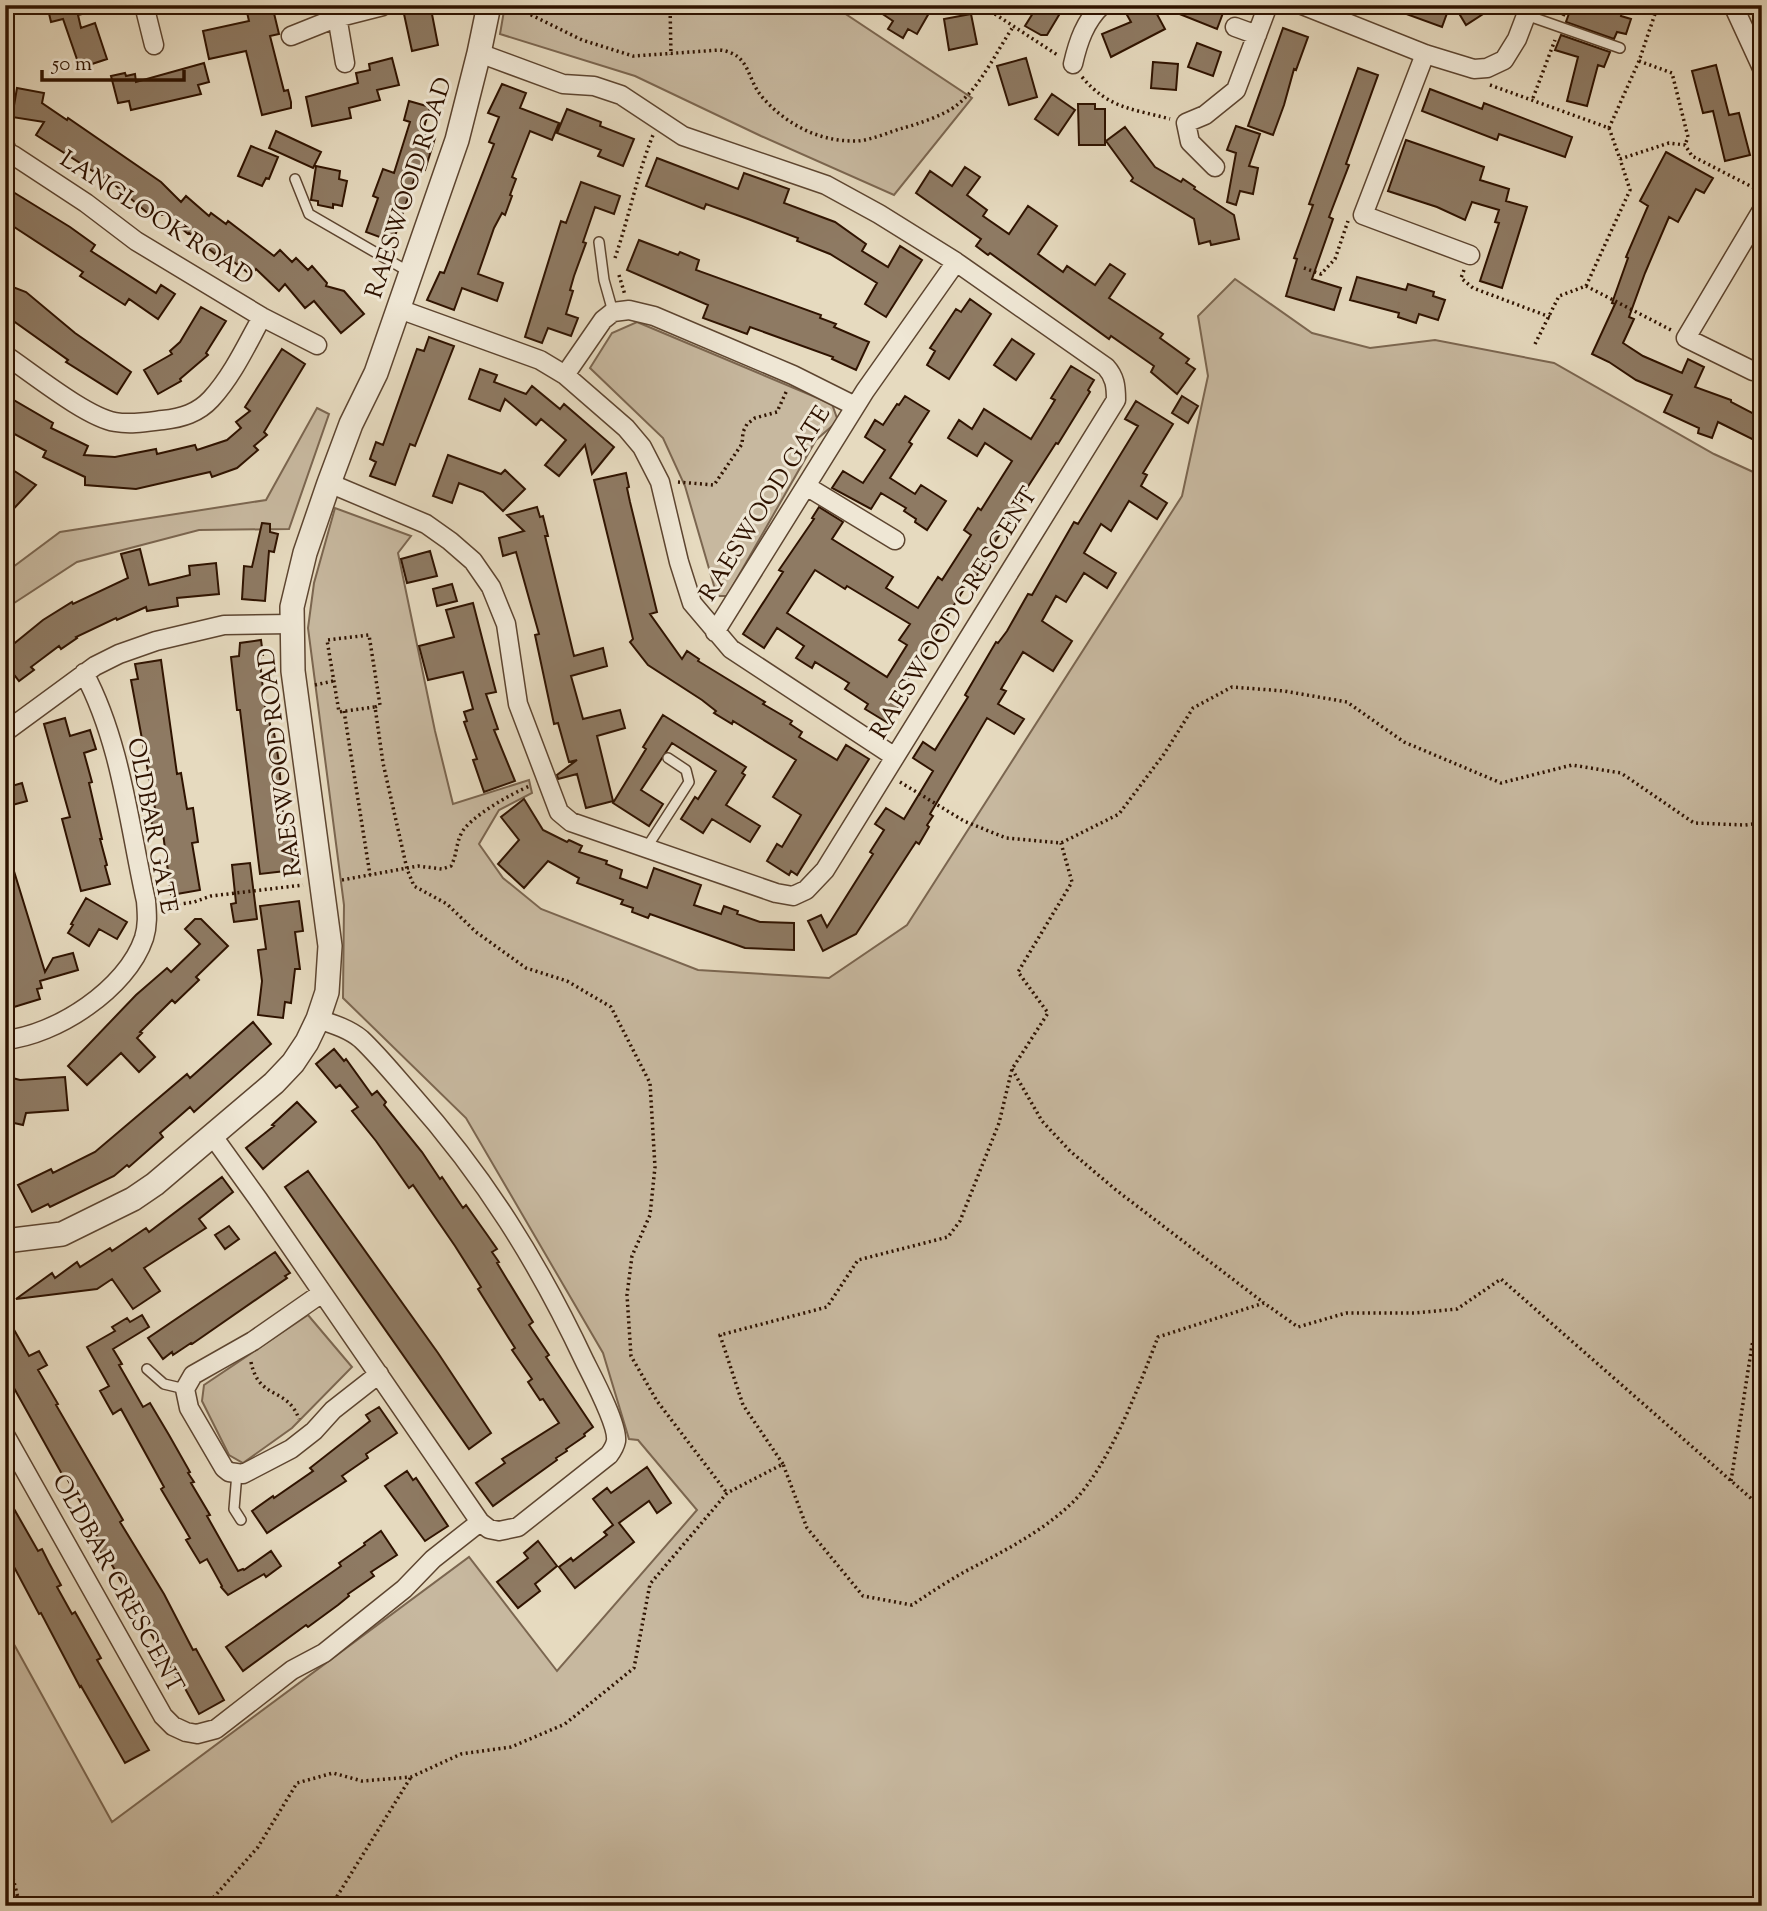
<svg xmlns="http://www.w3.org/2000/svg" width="1767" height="1911" font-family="'Sorts Mill Goudy',serif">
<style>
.green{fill:#c7b89f;stroke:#7b6650;stroke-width:2}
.building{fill:#8e7a63;stroke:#2f1300;stroke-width:2;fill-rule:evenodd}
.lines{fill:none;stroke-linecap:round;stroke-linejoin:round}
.service-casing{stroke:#5d4530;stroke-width:12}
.minor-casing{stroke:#5d4530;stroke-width:21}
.tertiary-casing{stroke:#5d4530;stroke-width:26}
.path{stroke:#2f1300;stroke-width:3.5;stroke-dasharray:2 3.5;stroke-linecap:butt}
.service{stroke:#efe7d5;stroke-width:9}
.minor{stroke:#efe7d5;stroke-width:18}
.tertiary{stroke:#efe7d5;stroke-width:23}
.labels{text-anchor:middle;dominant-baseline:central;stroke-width:6;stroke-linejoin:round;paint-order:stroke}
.street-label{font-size:24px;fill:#2f1300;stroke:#efe7d5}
</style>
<rect width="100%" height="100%" fill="#e6dabf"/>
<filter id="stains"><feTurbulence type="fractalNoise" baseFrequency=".00286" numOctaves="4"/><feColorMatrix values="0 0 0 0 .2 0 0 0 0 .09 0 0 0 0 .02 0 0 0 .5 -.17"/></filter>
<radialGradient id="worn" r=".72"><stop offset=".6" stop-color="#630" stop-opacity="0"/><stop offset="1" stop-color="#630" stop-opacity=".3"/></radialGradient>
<path class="green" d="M505 5H832L972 98 894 195 761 136 635 76 500 34Z
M1235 279 1312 333 1370 348 1435 340 1554 363 1714 454 1762 476V1906H5V1628L112 1822 469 1557 557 1671 697 1510 638 1440 629 1439 603 1353 466 1118 343 998 344 905 308 628 314 583 335 508 411 536 398 553 435 731 453 804 529 780 532 793 499 810 479 844 503 878 541 909 698 970 829 978 907 925 1182 496 1208 376 1198 316Z
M637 322 832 404 838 421 816 440 727 596H717L685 486 663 438 590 368 612 333Z
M317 408 329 414 289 529 199 530 77 562 5 609V573L60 532 266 500Z
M308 1315 352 1367 292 1428 243 1463 229 1455 202 1401 204 1385Z"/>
<path class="building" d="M47 5H94L95 11 78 15 81 28 95 23 107 59 80 68 63 19 51 22Z
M254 5H272L279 34 270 36 284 91 288 90 291 102V108L262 115 246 51 209 59 203 31 249 21 246 8Z
M869 5H915L929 13 917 34 908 29 903 38 888 29 893 21Z
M1038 5H1065L1047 35H1041L1025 26Z
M1146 5H1152L1165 29 1111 57 1102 34 1131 22 1127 15Z
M1157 5H1226L1217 29Z
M1388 5H1450L1442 27 1387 7Z
M1454 5H1497L1466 25Z
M1572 5H1588L1601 10 1602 5H1624L1621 16 1631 19 1626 34 1617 32 1614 39 1566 22Z
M431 9 438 45 412 51 404 14Z
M971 14 977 44 949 50 944 19Z
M1283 28 1308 37 1296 70 1294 69 1284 105 1273 135 1248 126Z
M1561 35 1610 52 1604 67 1598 65 1587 106 1567 101 1578 57 1555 50Z
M1197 43 1221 52 1213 76 1188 67Z
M392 58 399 85 377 90 380 100 349 108 351 118 312 126 306 97 358 83 356 73 370 70 369 64Z
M1026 58 1037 97 1009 105 997 66Z
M1153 62 1178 64 1176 90 1151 88Z
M204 63 209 82 198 85 201 94 131 110 129 101 118 103 111 76 125 73 126 76 135 74 136 82Z
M1716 65 1729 115 1739 113 1750 155 1725 161 1713 111 1703 113 1692 71Z
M1358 68 1378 75 1346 164 1349 165 1329 217 1333 219 1312 279 1341 288 1334 310 1286 296 1297 259 1294 258 1313 205 1309 204Z
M502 84 526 93 520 108 559 123 552 140 530 131 512 177 516 179 510 195 512 196 505 215 502 213 494 228 478 274 503 283 497 301 462 288 454 310 427 300 440 272 444 273 494 144 489 142 499 117 488 113Z
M17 88 44 93 42 103 67 120 68 118 161 182 181 202 186 196 209 216 211 213 226 224 228 221 274 256 280 250 292 262 296 258 308 270 312 266 327 283 326 286 344 291 364 314 341 333 314 301 305 308 285 284 279 291 256 269 251 275 218 250 215 254 189 233 188 234 164 214 162 215 158 211 152 217 116 186 36 135 44 122 12 117Z
M1430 89 1482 109 1484 103 1572 137 1565 157 1499 134 1497 140 1422 111Z
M1052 94 1075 110 1058 135 1035 119Z
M409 101 430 107 422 134 435 138 425 170 418 168 393 242 366 232 378 198 373 196 383 169 394 173 410 122 404 120Z
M1078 104H1095V109H1105V145H1079Z
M567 109 601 122 600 126 634 139 623 166 598 156 601 150 557 133Z
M1236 126 1260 134 1249 166 1258 168 1253 194 1240 191 1236 205 1227 202 1236 153 1227 150Z
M1125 127 1155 167 1181 182 1183 179 1195 187 1194 189 1234 215 1239 239 1211 245 1210 241 1199 244 1194 219 1131 181 1133 178 1106 141Z
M276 131 321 152 313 168 269 148Z
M1406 140 1484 167 1480 180 1509 189 1506 201 1527 207 1502 288 1480 281 1499 223 1495 222 1499 210 1472 202 1465 220 1437 207 1388 191Z
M251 146 278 157 269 179 266 178 262 186 238 176Z
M1666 152 1713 178 1704 193 1696 189 1678 222 1669 217 1645 273 1629 317 1634 319 1623 343 1643 356 1682 373 1688 359 1704 367 1695 387 1731 400V402L1762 418V444L1718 422 1712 438 1698 433 1699 428 1664 412 1672 395 1636 380 1609 362 1592 354 1615 304 1612 303 1628 258 1626 257 1648 206 1640 201Z
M657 158 738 189 744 173 789 189 784 203 835 222 866 244 862 251 888 267 900 246 922 260 886 317 865 304 877 283 830 254 797 241 798 238 748 219 706 204 704 209 646 186Z
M316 166 340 171 339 179 347 181 342 206 333 204V208L318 205V201L311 200Z
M965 167 980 177 967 195 987 210 983 216 1009 234 1028 206 1057 226 1038 254 1063 272 1067 266 1095 285 1110 264 1125 274 1109 298 1163 334 1160 338 1189 359 1186 363 1195 369 1177 394 1151 372 1154 366 1111 336 1109 339 990 253 988 255 976 246 981 239 916 193 930 171 952 186Z
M581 182 620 196 614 214 595 207 583 242 586 243 574 276 570 290 573 291 566 314 578 318 571 336 548 328 542 343 525 337 561 221 566 223Z
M5 187 70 227 95 245 91 251 156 293 161 285 175 294 158 319 129 299 125 305 100 289 80 276 83 272 5 221Z
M639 240 678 255 680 252 699 260 696 270 821 315 820 318 836 324 834 327 869 342 856 370 832 359 833 357 750 327 747 334 703 318 708 305 627 270Z
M1357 277 1406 290 1408 284 1434 292 1433 296 1445 300 1438 320 1419 314 1416 323 1398 317 1399 313 1350 300Z
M5 284 26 292 75 333 131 372 117 394 66 362 68 360 5 315Z
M970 299 991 314 949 379 927 365 935 351 930 348 956 309 961 312Z
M201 307 226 321 206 353 208 355 180 379 181 381 158 394 144 370 172 354 170 351 180 342Z
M429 337 454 346 415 446 410 444 395 485 370 476 376 462 370 459 376 442 383 445 417 349 424 351Z
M1012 339 1034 354 1016 380 994 365Z
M282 349 305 364 264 432 267 435 254 446 258 450 237 468 212 477 210 472 136 489 85 485V477L43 457 46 451 5 429V395L53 423 51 428 88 446 84 455 115 457 156 449 157 454 195 445 197 450 227 440 241 428 236 422 250 411 245 407Z
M1071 366 1094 380 1088 390 1090 392 1058 444 1056 443 1020 499 1022 500 984 559 986 561 972 583 969 581 896 698 902 702 888 723 865 709 868 704 845 689 849 683 815 662 812 668 796 658 804 646 777 628 764 648 743 634 783 572 779 570 814 519 812 518 819 507 843 522 832 539 893 577 886 588 918 608 938 577 942 580 971 535 964 530 978 508 981 510 1012 461 985 443 977 456 948 438 959 420 972 429 984 409 1031 439 1055 400 1051 398ZM815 570 845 589 847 586 910 624 899 640 907 645 887 677 787 613Z
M480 369 497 375 494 382 526 394 532 386 560 409 564 404 614 447 592 474 585 445 559 476 545 465 566 440 541 419 536 425 505 399 500 411 469 399Z
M905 396 929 411 909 442 912 444 890 478 915 494 921 485 946 501 927 530 915 522 916 519 904 511 906 508 881 493 871 509 832 488 843 471 863 483 885 450 865 437 875 420 883 425 897 404 899 405Z
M1182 396 1198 406 1188 423 1172 413Z
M1136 401 1173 424 1143 473 1147 475 1141 486 1167 503 1157 519 1129 501 1111 531 1101 524 1084 553 1116 573 1107 588 1084 573 1066 602 1056 596 1042 621 1072 641 1053 671 1023 652 1001 689 1006 691 998 704 1024 719 1014 734 987 718 930 814 933 816 927 825 929 827 919 844 916 842 912 848 856 934 823 951 808 921 821 915 827 927 873 854 870 852 884 830 875 824 886 808 904 819 933 771 913 758 923 742 935 750 968 697 965 695 996 642 998 643 1007 631 1028 594 1032 595 1074 522 1078 524 1138 426 1125 419Z
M448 455 501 474 505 470 525 489 503 511 483 492 459 483 452 503 433 496Z
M5 465 36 485 5 518Z
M626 473 629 487 627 488 630 502 657 612 650 614 682 659 687 651 699 659 698 661 765 702 763 704 792 721 790 724 802 732 799 737 837 760 846 745 869 759 797 875 791 871 789 875 767 861 777 844 782 847 801 815 773 797 796 760 733 721 732 724 714 713 716 711 702 700 648 665 630 642 633 639 594 480Z
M537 507 540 517 543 516 548 536H545L574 656 603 648 607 666 571 676 583 719 620 710 625 728 597 736 613 801 586 808 577 774 558 779 557 775 577 760 569 762 558 723 554 724 535 635 539 634 516 552 503 556 499 538 524 531 507 515Z
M262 523 270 524V532L278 534 274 552 269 551 265 601 242 599 244 566 252 567Z
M140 549 149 585 190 575 189 566 216 563 219 594 177 598 178 606 147 611 146 607 117 620 116 618 76 637 77 638 61 649 59 646 31 667 34 670 19 681 5 663V651L43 620 72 602 73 604 128 578 121 554Z
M430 551 437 576 407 583 401 559Z
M452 584 457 601 437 606 433 589Z
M473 603 496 692 486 694 498 729 494 730 515 781 484 792 473 760 477 759 464 722 467 721 464 712 473 709 463 672 428 680 419 646 454 637 446 610Z
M261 640 263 655H260L261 671 266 716H269L271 733H274L279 762 283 816H286L289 839H294L296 853 292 854 294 870 260 874 240 710H237L231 657 239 656 240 643Z
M161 660 177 774 181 773 187 809 193 808 198 842 192 843 200 890 171 895 163 833 154 834 150 815 156 814 131 680 138 679 135 664Z
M663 715 746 767 742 773 745 775 726 805 760 826 750 842 712 819 703 833 681 819 695 797 698 799 716 771 672 743 641 790 663 804 649 826 613 803 646 749 643 747Z
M65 718 70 736 90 730 96 749 84 753 92 782 89 783 102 839H100L107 865 105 866 110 884 81 891 62 819 70 817 44 724Z
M22 783 27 801 5 807V788Z
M524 799 543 830 567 842 569 840 582 846 579 852 607 861 606 864 622 870 620 878 647 888 654 868 701 885 694 905 721 914 724 906 738 911 737 914 760 922 794 923V950L745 948 650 914 648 918 632 912 633 908 621 904 623 900 577 883 579 878 548 861 524 888 498 864 519 840 501 817Z
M5 855H9L45 972 53 958 73 953 78 970 40 981 42 988 37 989 40 999 14 1007 5 985V975L13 973 5 948Z
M250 863 257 919 234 922 231 904 236 903 232 865Z
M86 898 127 922 117 939 99 929 89 946 68 933 73 925 71 924Z
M299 901 303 931 295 932 300 969H295L291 1003 285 1002 283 1018 258 1015 262 981 258 950 266 949 260 906Z
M195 919H201L228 946 196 977 199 980 175 1003 172 1000 140 1032 142 1033 137 1038 155 1057 139 1072 121 1053 87 1085 68 1066 136 995 167 968 171 972 200 944 185 929Z
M253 1022 271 1044 194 1112 190 1107 174 1121 160 1133 163 1137 129 1167 127 1165 114 1176 50 1207 48 1204 32 1212 18 1185 51 1169 53 1173 95 1152 187 1074 190 1078Z
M334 1049 344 1061 346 1059 372 1095 377 1091 386 1102 384 1105 422 1152 440 1179 442 1177 463 1208 466 1205 488 1236 497 1249 492 1252 499 1262 497 1263 533 1322 529 1325 549 1355 546 1357 593 1427 584 1434 585 1436 566 1449 567 1451 556 1458 557 1460 493 1506 476 1483 505 1463 502 1459 559 1423 543 1399 540 1400 528 1382 532 1379 512 1350 515 1348 478 1289 481 1287 455 1246 413 1185 409 1188 376 1141 352 1111 358 1107 340 1085 336 1088 316 1064Z
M5 1076 20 1080 65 1077 68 1110 26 1113 23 1125 5 1121Z
M297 1102 316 1122 263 1169 246 1148 274 1126 272 1125Z
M308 1171 438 1353 491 1433 469 1449 285 1187Z
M222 1177 233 1192 199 1219 206 1228 144 1268 160 1291 133 1309 112 1279 97 1289 16 1299 52 1273 55 1278 77 1262 80 1267 110 1248 112 1251 146 1228 149 1232Z
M229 1226 239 1239 225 1249 215 1235Z
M275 1252 290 1273 285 1276 287 1278 192 1344 191 1343 173 1355 172 1352 163 1359 148 1338Z
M5 1314 29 1356 39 1351 47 1365 38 1370 58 1404 56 1405 123 1520 120 1522 164 1594 193 1650 196 1649 224 1700 199 1714 181 1681 179 1683 108 1558 105 1560 98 1547 102 1545 86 1516 88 1515 65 1475 63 1476 5 1372Z
M142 1315 149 1327 113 1349 122 1364 119 1365 143 1407 150 1403 169 1435 190 1472 188 1473 194 1482 191 1483 210 1515 207 1516 238 1571 243 1569 244 1570 271 1551 281 1566 266 1577 264 1574 228 1595 221 1587 222 1586 207 1559 200 1563 186 1540 190 1538 161 1489 164 1487 121 1409 113 1414 100 1391 109 1386 87 1347 115 1331 112 1327 127 1318 130 1322Z
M379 1407 397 1433 366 1454 368 1458 342 1476 346 1481 267 1533 252 1511 273 1496 274 1498 313 1471 310 1468 370 1421 366 1415Z
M647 1467 671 1503 657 1513 649 1501 619 1523 634 1542 575 1588 559 1567 571 1558 573 1561 607 1535 604 1532 613 1525 593 1499 607 1488 611 1493Z
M407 1471 413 1480 416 1478 448 1526 425 1541 385 1486Z
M5 1493 38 1551 42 1549 49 1563 61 1585 57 1587 72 1614 75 1612 101 1658 97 1660 149 1750 125 1763 81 1686 80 1687 41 1613 39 1614 5 1550Z
M381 1531 397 1555 371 1572 374 1576 348 1594 349 1596 338 1605 308 1627 306 1625 243 1671 226 1647 341 1566 339 1563 365 1545 364 1543Z
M538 1541 557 1566 535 1584 540 1591 518 1608 497 1582 528 1558 524 1553Z"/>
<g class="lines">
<defs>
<path id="service" d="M1526 15 1620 48
M5 132 13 155
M295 179 309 214 411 273
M599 242 604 280 613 312
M647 847 689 782 686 770 668 758
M147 1369 164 1384 185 1389
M237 1473 234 1509 241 1520"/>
<path id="minor" d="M144 5 154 45
M329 5 338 22 345 63
M1302 5 1425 54 1474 69 1487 68 1504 60 1517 39 1530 5
M1733 5 1762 68
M1235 27 1257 35
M291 36 336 18 383 6
M1425 54 1363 215 1470 255
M1073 64C1078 42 1085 21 1102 5
M5 156 13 155 86 203 136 241 262 317 317 345
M1215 167 1190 142 1186 123 1205 115 1236 90 1268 5
M399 309 540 360 565 375 626 428 642 447 660 482 679 562 692 603 731 649 895 757
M5 355C32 373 86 417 115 422 131 425 147 422 163 420 182 418 198 413 211 399 233 375 247 344 262 317
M1753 371 1686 338 1762 210
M565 375 603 320 613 312 629 310 654 316 793 375 855 406
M329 483 426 524 450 541 473 561 491 587 506 624 518 704 559 812 571 822 776 893 793 896 806 890 825 870 1116 400C1116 386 1115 377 1106 367L956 262 879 214 826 185 683 136 621 95 594 86 563 84 479 53
M806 486 895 540
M715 632 865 391 956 262
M5 732 95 666 119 654 156 641 224 625 292 624
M5 1040C56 1035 127 989 144 938 148 925 147 914 146 901 129 825 121 742 84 673
M212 1135 258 1199 480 1522 489 1529 499 1531 518 1527 609 1455C612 1451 615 1446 616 1441 618 1425 593 1378 585 1362 538 1262 485 1177 411 1094 395 1076 379 1056 361 1039 349 1029 333 1024 318 1019
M322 1293 253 1341 193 1375 185 1389 189 1408 224 1468 229 1472 243 1474 291 1449 314 1431 333 1410 379 1374
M5 1435 163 1716 173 1726 186 1732 197 1734 216 1729 292 1670 324 1653 404 1589 433 1559 480 1522"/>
<path id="tertiary" d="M5 1241 62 1234 133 1199 155 1184 274 1083 293 1063 307 1042 318 1019 327 992 330 946 293 671 292 607 305 553 329 483 351 424 376 373 457 140 479 53 489 5"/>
</defs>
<use href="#service" class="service-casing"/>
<use href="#minor" class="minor-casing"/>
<use href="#tertiary" class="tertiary-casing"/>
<path class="path" d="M511 5 582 40 633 56 720 50C751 54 746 79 763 98 787 125 820 142 857 141 872 140 889 132 903 128 918 124 945 115 957 105 981 86 996 52 1013 27
M670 5 671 55
M981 5 1059 56
M1563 16 1568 5
M1639 61 1672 73 1688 137 1685 145
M1082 77C1109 109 1134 109 1170 119
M1490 85 1609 128 1620 159 1669 143 1685 145 1692 156 1762 192
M1533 98 1555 40
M1609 128 1639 61 1658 5
M615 258C629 217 637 175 653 135
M1304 268 1321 274 1335 259 1348 221
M1464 270 1461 278 1473 288 1550 317
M619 275 625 295
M1586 286 1671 330
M1535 344 1559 296 1586 286 1630 190 1620 159
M678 482 714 485 742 444 743 432 747 424 755 418 777 412 787 390
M315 685 333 681
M375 707 380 705 369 635 327 640 339 712 375 707 383 763 407 869 414 886 447 904 476 932 526 968 567 981 611 1007 650 1083 655 1167 650 1215 632 1256 627 1295 631 1356 657 1401 727 1493
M344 711 370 875
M900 782 964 821 1006 838 1061 843 1119 814 1164 754 1193 708 1232 687 1284 691 1347 702 1404 742 1501 783 1572 765 1621 773 1694 823 1745 825 1762 823
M342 880 418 866 442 869 451 866C457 855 456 844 461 834 468 818 512 793 530 786
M162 907 194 902 211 896 303 885
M1012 1069 1042 1121 1070 1151 1116 1190 1264 1303
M251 1362C259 1401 287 1386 299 1419
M783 1464 743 1405 720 1335 827 1307 858 1260 948 1237 960 1221 999 1123 1012 1069 1048 1013 1018 972 1072 882 1061 843
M1731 1481 1752 1345 1762 1311
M5 1846 20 1906
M206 1906 258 1847 297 1783 333 1773 362 1781 411 1777 461 1754 511 1747 565 1724 634 1668 650 1584 727 1493 783 1464 807 1528 863 1596 912 1605C930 1593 948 1581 966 1571 1004 1551 1042 1532 1073 1502 1110 1464 1139 1386 1158 1337L1264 1303 1298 1327 1346 1313H1414L1457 1309 1501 1279 1762 1508
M331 1906 411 1777"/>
<use href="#service" class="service"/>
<use href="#minor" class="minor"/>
<use href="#tertiary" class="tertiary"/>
</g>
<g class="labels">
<g class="street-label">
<text transform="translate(410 188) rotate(-72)">RAESWOOD ROAD</text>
<text transform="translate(156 219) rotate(33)">LANGLOOK ROAD</text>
<text transform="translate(766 504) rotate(-58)">RAESWOOD GATE</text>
<text transform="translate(955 614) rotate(-58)">RAESWOOD CRESCENT</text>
<text transform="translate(281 762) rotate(-97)">RAESWOOD ROAD</text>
<text transform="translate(151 826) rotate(79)">OLDBAR GATE</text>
<text transform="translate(117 1584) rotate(61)">OLDBAR CRESCENT</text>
</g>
</g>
<rect width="1767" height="1911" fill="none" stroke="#e6dabf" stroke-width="28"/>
<rect x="7" y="7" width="1753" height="1897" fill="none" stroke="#2f1300" stroke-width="3.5"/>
<rect x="14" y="14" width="1739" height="1883" fill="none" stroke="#2f1300" stroke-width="2"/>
<path d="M42 70v10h142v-10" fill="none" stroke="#2f1300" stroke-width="3.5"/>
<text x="52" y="70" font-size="21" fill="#2f1300" stroke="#efe7d5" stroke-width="5" paint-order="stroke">50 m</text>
<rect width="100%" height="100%" filter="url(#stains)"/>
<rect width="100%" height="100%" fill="url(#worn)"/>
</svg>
